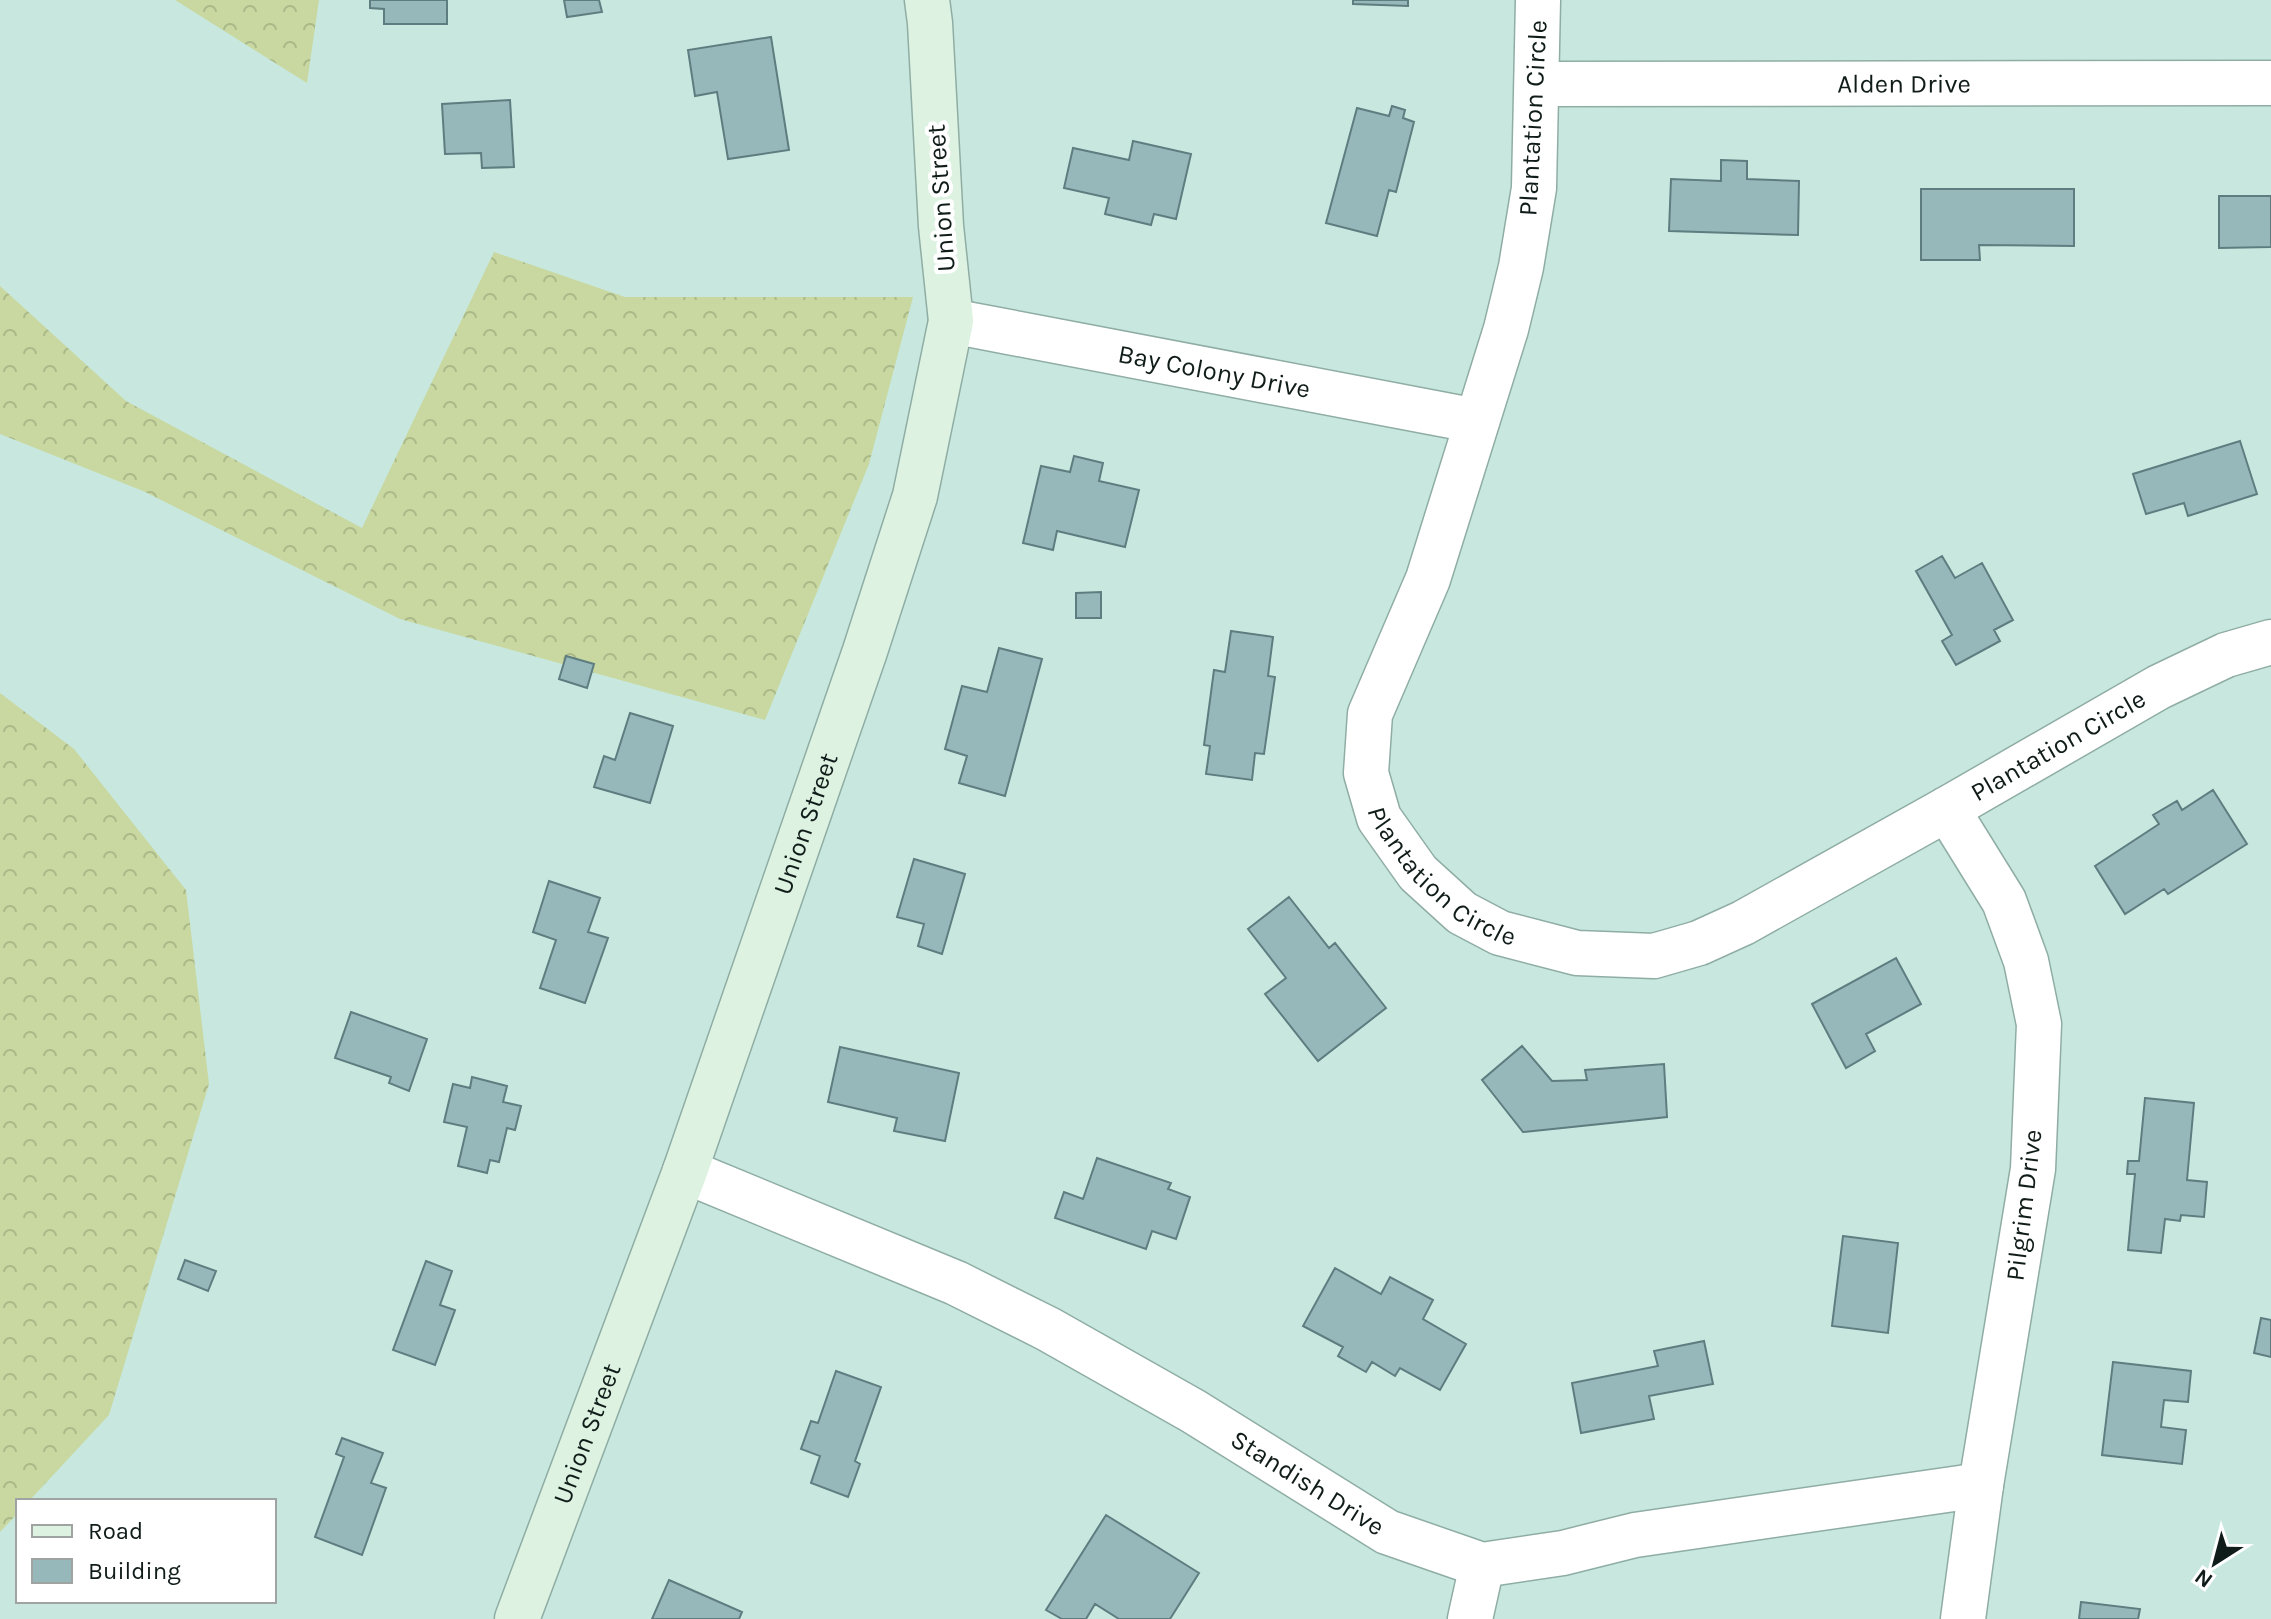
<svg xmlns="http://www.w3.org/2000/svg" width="2271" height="1619" font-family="Karla,sans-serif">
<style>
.forest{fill:url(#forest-crowns)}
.building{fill:#97b8bb;stroke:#5e7d80;stroke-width:2}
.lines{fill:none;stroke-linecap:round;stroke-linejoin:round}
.street-casing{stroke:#8fada4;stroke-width:47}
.secondary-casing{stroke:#8fada4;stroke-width:47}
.street{stroke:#fff;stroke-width:44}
.secondary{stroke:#ddf2e1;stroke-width:44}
.labels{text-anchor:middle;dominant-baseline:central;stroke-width:8;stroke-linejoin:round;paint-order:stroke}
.street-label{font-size:26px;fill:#101c19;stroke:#fff}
</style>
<defs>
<pattern id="forest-crowns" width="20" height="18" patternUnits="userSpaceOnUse" patternTransform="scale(2)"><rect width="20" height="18" fill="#c8d8a0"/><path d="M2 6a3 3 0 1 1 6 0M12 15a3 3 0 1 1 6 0" fill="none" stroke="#abb989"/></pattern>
</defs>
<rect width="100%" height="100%" fill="#c8e8df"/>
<path class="forest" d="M175 0H319L307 83Z
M494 252 625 297H913L869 464 765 720 400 619 143 491 0 434V286L126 401 362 528Z
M0 693 74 749 186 890 209 1084 109 1415 29 1501H18V1513L0 1532Z"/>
<path class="building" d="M370 0H447V24H384V9L370 8Z
M564 0H599L602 12 567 17Z
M1353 0H1408V6L1353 4Z
M771 37 789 150 728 159 717 92 695 96 688 50Z
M510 100 514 167 482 168 481 153 445 154 442 104Z
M1392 106 1405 110 1403 118 1414 122 1396 192 1389 190 1377 236 1326 223 1357 108 1389 116Z
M1133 141 1191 154 1176 219 1154 214 1151 225 1105 214 1109 198 1064 188 1073 148 1129 160Z
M1721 160 1747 161V179L1799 181 1798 235 1669 231 1671 179 1721 181Z
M1921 189H2074V246L1979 245 1980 260H1921Z
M2219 196H2271V247L2219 248Z
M2240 441 2257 494 2188 516 2184 503 2146 514 2133 474Z
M1074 456 1103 463 1099 481 1139 490 1125 547 1057 531 1053 550 1023 543 1041 466 1070 472Z
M1942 556 1955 578 1982 563 2013 620 1994 630 2000 641 1956 665 1942 641 1952 635 1916 571Z
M1101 592V618H1076V593Z
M1231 631 1273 637 1268 676 1275 677 1264 754 1255 753 1252 780 1206 774 1210 746 1204 745 1214 670 1225 672Z
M999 648 1042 659 1005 796 959 783 967 756 945 749 962 686 987 692Z
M566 656 594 664 587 688 559 679Z
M630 713 673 726 650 803 594 787 604 756 615 760Z
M2213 790 2247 844 2168 894 2164 889 2125 914 2095 866 2159 824 2153 815 2177 801 2182 810Z
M914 859 965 874 942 954 918 946 924 924 897 917Z
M549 881 600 898 588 932 608 938 585 1003 540 988 556 940 533 932Z
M1289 897 1329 948 1335 943 1386 1008 1318 1061 1265 994 1286 978 1248 929Z
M1896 958 1921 1004 1866 1034 1875 1051 1846 1068 1812 1004Z
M351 1012 427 1039 409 1091 389 1083 391 1077 335 1058Z
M1522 1046 1552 1081 1587 1080 1585 1070 1664 1064 1667 1117 1523 1132 1482 1080Z
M840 1047 959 1073 945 1141 894 1131 897 1118 828 1102Z
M472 1077 507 1086 503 1102 521 1106 515 1130 507 1128 499 1162 490 1160 487 1173 458 1166 467 1127 444 1122 453 1084 470 1088Z
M2145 1098 2194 1103 2187 1180 2207 1182 2204 1217 2181 1215 2180 1221 2165 1219 2161 1253 2128 1250 2135 1174H2127L2128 1161H2139Z
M1097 1158 1171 1183 1168 1189 1190 1197 1176 1239 1152 1231 1146 1249 1055 1218 1064 1192 1083 1199Z
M1843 1236 1898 1243 1888 1333 1832 1326Z
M185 1260 216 1271 208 1291 178 1279Z
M426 1261 452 1271 440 1305 455 1310 435 1365 393 1350Z
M1335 1268 1381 1294 1390 1277 1433 1300 1423 1319 1466 1344 1440 1390 1400 1368 1395 1376 1372 1362 1366 1372 1338 1356 1343 1347 1303 1326Z
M2261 1318 2271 1320V1357L2254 1353Z
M1704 1341 1713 1384 1649 1396 1654 1419 1581 1433 1572 1383 1658 1366 1654 1351Z
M2113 1362 2191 1371 2188 1402 2164 1400 2161 1427 2186 1430 2182 1464 2102 1455Z
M836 1371 881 1387 855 1461 860 1464 848 1497 811 1483 820 1456 801 1449 811 1421 818 1423Z
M342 1438 383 1453 371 1483 386 1488 362 1555 315 1537 344 1457 336 1454Z
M1106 1515 1199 1573 1170 1619H1119L1095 1604 1086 1619H1062L1046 1610Z
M669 1580 742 1612 739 1619H652Z
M2081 1602 2140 1609 2138 1619H2079Z"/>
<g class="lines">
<defs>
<g id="street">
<path id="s1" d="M1538 0 1534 188 1521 267 1506 329 1428 579 1370 714 1366 773 1379 818 1418 873 1462 913 1500 933 1577 953 1654 956 1699 943 1743 923 1947 809 2159 687 2226 655 2271 642"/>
<path id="s2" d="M1538 84 2271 83"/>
<path id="s3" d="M951 321 1477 421"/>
<path d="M1947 809 2004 901 2026 961 2039 1024 2033 1169 1981 1485 1963 1619"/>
<path id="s4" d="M685 1171 956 1283 1048 1329 1193 1411 1387 1532 1482 1565 1563 1553 1635 1535 1981 1485"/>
<path d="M1470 1619 1482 1565"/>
</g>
<g id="secondary">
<path id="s5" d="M517 1619 685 1171 865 651 915 496 951 321 941 226 930 23 927 0"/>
</g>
</defs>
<use href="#street" class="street-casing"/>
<use href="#secondary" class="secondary-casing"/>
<use href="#street" class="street"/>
<use href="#secondary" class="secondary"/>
</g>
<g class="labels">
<g class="street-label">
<text stroke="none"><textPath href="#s2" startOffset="366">Alden Drive</textPath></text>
<text transform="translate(1533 118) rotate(-87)">Plantation Circle</text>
<text transform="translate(941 198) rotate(-94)">Union Street</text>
<text stroke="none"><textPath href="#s3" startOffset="268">Bay Colony Drive</textPath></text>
<text stroke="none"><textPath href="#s1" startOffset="1630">Plantation Circle</textPath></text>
<text stroke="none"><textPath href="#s5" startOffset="846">Union Street</textPath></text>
<text stroke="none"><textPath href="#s1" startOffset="934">Plantation Circle</textPath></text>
<text transform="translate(2024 1205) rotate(-83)">Pilgrim Drive</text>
<text stroke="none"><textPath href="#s5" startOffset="198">Union Street</textPath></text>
<text stroke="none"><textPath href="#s4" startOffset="698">Standish Drive</textPath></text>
</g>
</g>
<rect x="16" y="1499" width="260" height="104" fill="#ffffff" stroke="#9fa4a3" stroke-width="2"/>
<rect x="32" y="1525" width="40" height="12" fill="#ddf2e1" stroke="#9fa4a3" stroke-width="2"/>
<text x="88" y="1539" font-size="24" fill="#101c19">Road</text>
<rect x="32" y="1559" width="40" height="24" fill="#97b8bb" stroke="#9fa4a3" stroke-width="2"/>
<text x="88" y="1579" font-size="24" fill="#101c19">Building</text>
<g transform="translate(2215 1563) rotate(216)" stroke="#ffffff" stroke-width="6" paint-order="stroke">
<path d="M0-6L14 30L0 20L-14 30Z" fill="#101c19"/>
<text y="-12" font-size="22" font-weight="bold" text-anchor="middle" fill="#101c19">N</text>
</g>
</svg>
